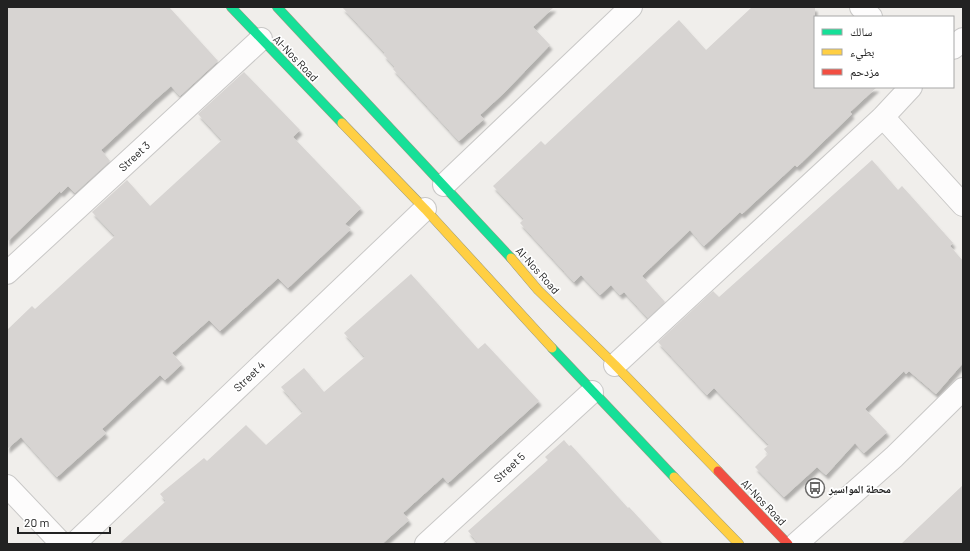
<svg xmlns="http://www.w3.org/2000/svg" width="970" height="551" font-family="Barlow,'Noto Naskh Arabic',sans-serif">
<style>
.building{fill:#d7d4d2;filter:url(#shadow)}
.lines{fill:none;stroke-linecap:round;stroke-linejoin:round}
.street-casing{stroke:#c9c8c7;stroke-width:24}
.fast-casing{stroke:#999a82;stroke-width:10}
.slow-casing{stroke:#999a82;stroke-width:10}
.jam-casing{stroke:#999a82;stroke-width:10}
.street{stroke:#fdfcfc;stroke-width:22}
.fast{stroke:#16e098;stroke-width:9}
.slow{stroke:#ffcf43;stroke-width:9}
.jam{stroke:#f24e42;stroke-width:9}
.labels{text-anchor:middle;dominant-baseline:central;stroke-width:3.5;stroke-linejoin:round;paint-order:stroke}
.street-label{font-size:11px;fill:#222;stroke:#fff}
.poi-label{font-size:11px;font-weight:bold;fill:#222;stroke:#fff;text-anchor:start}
</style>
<defs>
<filter id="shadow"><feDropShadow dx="2.5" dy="4.5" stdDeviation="1" flood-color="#0004"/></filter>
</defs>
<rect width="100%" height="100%" fill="#f0eeeb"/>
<path class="building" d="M7 7H169L218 61 180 96 171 86 155 100 101 150 110 161 75 193 68 186 61 193 60 191 7 242Z
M342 7H554L533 27 550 45 504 93 480 115 484 119 459 141 393 69 395 67 384 55 385 53Z
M752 7H815V87H877L850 112 852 114 797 167 795 165 742 214 740 212 704 246 690 230 647 271 642 276 665 302 648 318 624 292 620 295 611 285 600 295 581 275 574 282 520 223 524 219 493 186 541 141 545 145 679 20 706 50Z
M244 72 300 130 293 137 361 208 345 224 351 229 288 288 278 278 220 331 209 320 172 353 182 364 165 380 160 375 102 429 106 433 57 477 21 437 7 449V330L32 306 35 309 115 236 92 212 127 180 150 206 222 140 198 114Z
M872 160 898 190 902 186 953 243 950 246 963 261V363L936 394 909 371 906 374 904 371 865 409 887 432 864 453 855 443 826 475 817 467 784 497 755 467 768 454 764 449 769 445 714 388 707 395 658 342 713 291 719 297Z
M411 274 478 349 485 343 539 401 448 483 443 477 403 513 409 520 382 544H119L166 501 160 494 204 458 207 461 246 425 266 445 303 412 281 387 304 368 324 392 365 357 344 333Z
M564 440 569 446 571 445 628 508 629 507 663 544H479L468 531 548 460 545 457Z
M963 485V544H901Z"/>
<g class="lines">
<defs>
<path id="street" d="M861 7 871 17
M953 48 963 39
M883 117 963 205
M444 185 631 7
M7 273 261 39
M615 365 883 117 911 87
M7 486 62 544
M74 544 425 209
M426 544 592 392
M796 544 894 457 963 389"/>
<path id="fast" d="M231 7 342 123
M277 7 511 258
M552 348 674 477"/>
<path id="slow" d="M342 123 425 209 552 348
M511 258 538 290 615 365 718 471
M674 477 739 544"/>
<path id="jam" d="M718 471 788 544"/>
</defs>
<use href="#street" class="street-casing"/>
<use href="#fast" class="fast-casing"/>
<use href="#slow" class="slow-casing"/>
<use href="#jam" class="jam-casing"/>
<use href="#street" class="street"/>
<use href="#fast" class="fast"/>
<use href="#slow" class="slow"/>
<use href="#jam" class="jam"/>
</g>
<defs>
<symbol id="bus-ring" viewBox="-11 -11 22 22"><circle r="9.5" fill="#fff" stroke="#6a6968" stroke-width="1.5"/><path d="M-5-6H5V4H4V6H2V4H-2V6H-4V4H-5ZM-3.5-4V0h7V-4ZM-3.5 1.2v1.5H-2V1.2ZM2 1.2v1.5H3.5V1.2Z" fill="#6a6968"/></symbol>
</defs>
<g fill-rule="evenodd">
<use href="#bus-ring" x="804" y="477" width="22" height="22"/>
</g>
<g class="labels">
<g class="street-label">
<text transform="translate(296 58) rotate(46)">Al-Nos Road</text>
<text transform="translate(134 156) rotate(-43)">Street 3</text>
<text transform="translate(538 270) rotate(48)">Al-Nos Road</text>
<text transform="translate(249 376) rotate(-44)">Street 4</text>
<text transform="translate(509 467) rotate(-43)">Street 5</text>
<text transform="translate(764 502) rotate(46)">Al-Nos Road</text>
</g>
<g class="poi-label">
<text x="829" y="488">محطة المواسير</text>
</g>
</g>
<rect width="970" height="551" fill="none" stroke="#222222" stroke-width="16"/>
<rect x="814" y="16" width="140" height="72" fill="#ffffff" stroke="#a7a7a7"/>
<rect x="822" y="29" width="20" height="6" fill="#16e098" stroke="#a7a7a7"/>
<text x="850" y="36" font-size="12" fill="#222222">سالك</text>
<rect x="822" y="49" width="20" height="6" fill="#ffcf43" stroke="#a7a7a7"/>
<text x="850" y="56" font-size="12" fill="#222222">بطيء</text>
<rect x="822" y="69" width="20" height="6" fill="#f24e42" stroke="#a7a7a7"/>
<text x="850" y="76" font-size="12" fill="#222222">مزدحم</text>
<path d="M18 527v6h92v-6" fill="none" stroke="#222222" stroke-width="2"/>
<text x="24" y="527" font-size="12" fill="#222222" stroke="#ffffff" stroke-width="3" paint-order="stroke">20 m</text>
</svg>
